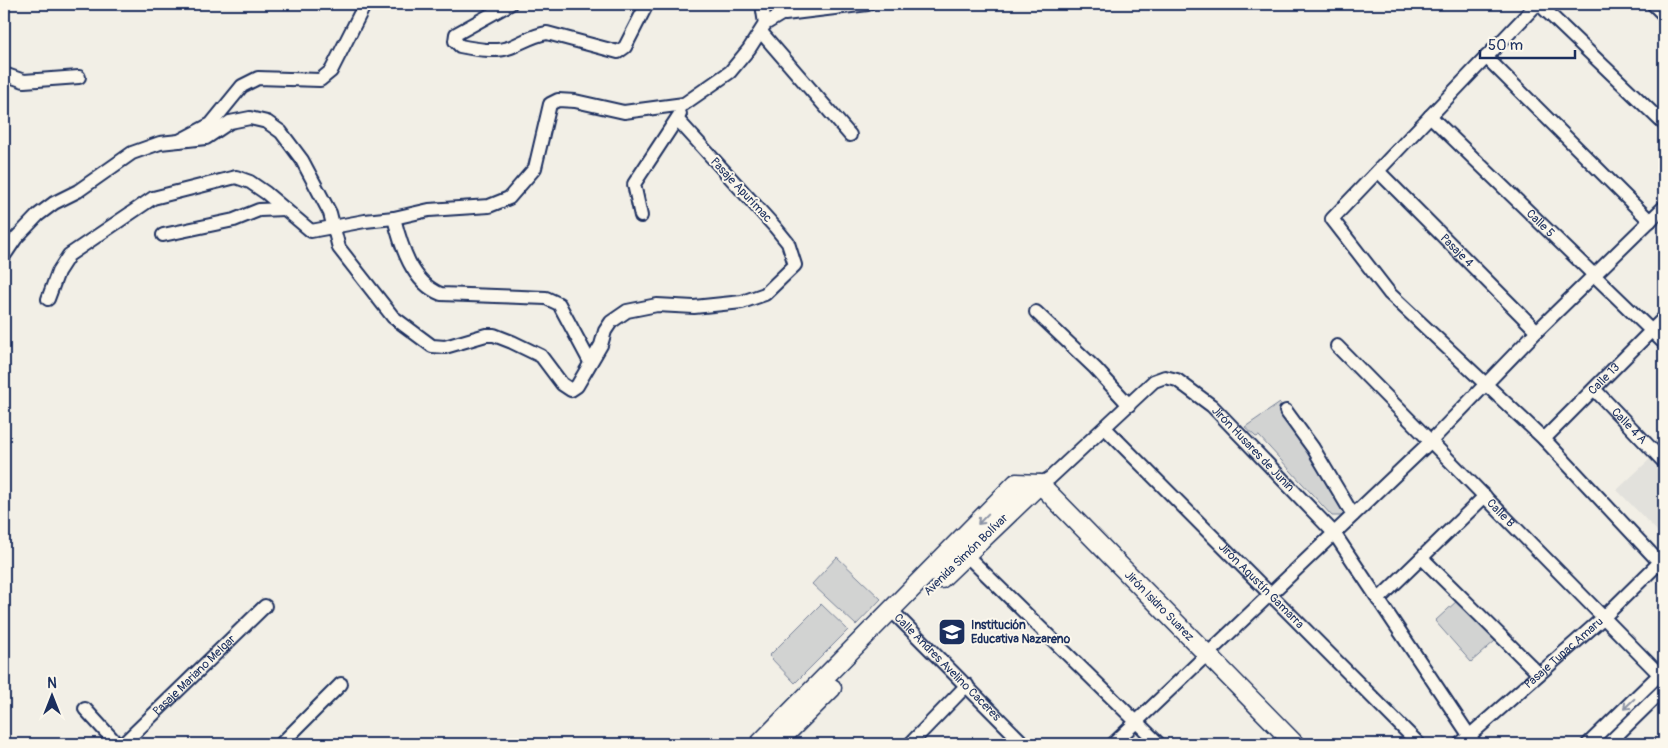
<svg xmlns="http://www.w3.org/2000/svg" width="1668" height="748" font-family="Pangolin,sans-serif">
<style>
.built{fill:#e2e1dc}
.park{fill:#d2d3d2;stroke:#768198}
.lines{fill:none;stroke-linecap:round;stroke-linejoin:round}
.street-casing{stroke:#1b2f5e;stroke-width:16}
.secondary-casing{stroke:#1b2f5e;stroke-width:21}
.street{stroke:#fbf7ec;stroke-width:12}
.secondary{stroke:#fbf7ec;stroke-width:18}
.oneway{stroke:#8b93a5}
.labels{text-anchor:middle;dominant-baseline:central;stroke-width:4;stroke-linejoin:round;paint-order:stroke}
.street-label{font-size:12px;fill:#1b2f5e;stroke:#fbf7ec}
.poi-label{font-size:12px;font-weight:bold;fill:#1b2f5e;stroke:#fbf7ec;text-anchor:start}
</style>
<rect width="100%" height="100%" fill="#f2efe6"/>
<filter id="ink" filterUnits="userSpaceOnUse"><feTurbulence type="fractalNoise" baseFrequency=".02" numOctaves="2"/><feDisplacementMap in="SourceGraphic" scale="10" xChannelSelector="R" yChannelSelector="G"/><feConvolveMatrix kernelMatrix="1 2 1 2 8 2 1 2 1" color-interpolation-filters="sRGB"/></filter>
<g filter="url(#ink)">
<path class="built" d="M1650 459 1664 474V529L1660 534 1617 490Z"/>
<path class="park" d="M1280 403 1345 502V513L1341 516H1332L1259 436 1256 437 1245 427Z
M837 557 881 599 856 625 812 584Z
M1458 600 1495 641 1471 662 1435 621Z
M821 604 848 630 795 683 769 656Z"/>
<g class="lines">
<defs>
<g id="street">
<path d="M510 4 456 34 455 41 460 46C475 49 496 53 511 47 523 42 533 35 547 33L618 52 625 47 647 4"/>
<path d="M762 4 765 24"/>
<path d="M1537 4 1332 219 1390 294 1544 439 1660 563"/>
<path d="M1539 4 1664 124"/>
<path d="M1653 4 1664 15"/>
<path d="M785 14 868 4"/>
<path d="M761 32 850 135"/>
<path d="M1486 57 1650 221"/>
<path d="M4 74 24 81 79 77"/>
<path id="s1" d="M1430 116 1664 343"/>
<path d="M179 141 206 138 230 122 250 118 267 122 281 132 302 160 330 213 339 248 393 317 432 346 445 347 486 335H494L512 342 541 356 562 384 571 390 577 386 601 345 605 331 611 322 627 311 657 305 694 307 742 302 765 294 795 265 788 243 775 227 678 120"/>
<path id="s2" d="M1378 171 1537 331"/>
<path d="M641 216 634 184 680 114"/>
<path d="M394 218C401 246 412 283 441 294L546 298 559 304 590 362"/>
<path d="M163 235 234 220 259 210 285 209"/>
<path d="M4 256 16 238 38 215 54 203 78 191 132 153 160 143 179 141 211 124 242 86 258 78 320 80 331 71 365 4"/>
<path d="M48 299 58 272 69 255 153 198 236 177 250 182 266 193 311 231 365 221 394 218 429 210 489 206 509 198 535 168 550 104 558 100 575 101 624 112 684 104 730 72 749 49 765 24 798 4"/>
<path d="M1036 312 1095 368 1129 405"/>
<path id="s3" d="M1337 346 1664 679"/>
<path id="s4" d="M1594 389 1664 462"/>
<path d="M1286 411 1313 448 1353 515"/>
<path id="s5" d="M1105 428 1419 744"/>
<path id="s6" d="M1544 439 1664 318"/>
<path id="s7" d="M1040 484 1050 478 1154 381 1165 377 1177 380 1212 406 1334 533 1475 744"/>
<path d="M960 549 1159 744"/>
<path d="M1422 558 1539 674"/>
<path d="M1378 600 1485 496"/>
<path id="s8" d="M892 611 1024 744"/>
<path d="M85 709 117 744"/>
<path id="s9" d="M123 744 265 606"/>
<path d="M281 744 341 684"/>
<path d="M910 744 967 685"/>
<path d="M1113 744 1431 441 1537 331 1664 207"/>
<path id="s10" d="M1460 744 1604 617 1664 558"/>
<path d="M1588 744 1664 670"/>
<path d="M1608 744 1664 689"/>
</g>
<g id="secondary">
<path d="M941 579 1040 484"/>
<path id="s11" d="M759 744 1016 483 1040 484 1295 744"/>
<path d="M776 744 832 688"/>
</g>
</defs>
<use href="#street" class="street-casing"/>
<use href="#secondary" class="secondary-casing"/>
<use href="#street" class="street"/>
<use href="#secondary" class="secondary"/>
</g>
<defs><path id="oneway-shaft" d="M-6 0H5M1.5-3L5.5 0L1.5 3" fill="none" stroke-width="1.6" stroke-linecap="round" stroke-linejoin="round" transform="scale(1.25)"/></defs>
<g class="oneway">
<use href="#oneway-shaft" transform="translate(983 519) rotate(134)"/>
<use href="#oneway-shaft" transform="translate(1629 704) rotate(136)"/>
</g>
</g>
<defs>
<symbol id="school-square" viewBox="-11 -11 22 22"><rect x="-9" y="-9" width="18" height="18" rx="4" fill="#1b2f5e" stroke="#fbf7ec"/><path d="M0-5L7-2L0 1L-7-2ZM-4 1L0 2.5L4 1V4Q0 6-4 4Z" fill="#fff"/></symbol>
</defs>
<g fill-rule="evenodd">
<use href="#school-square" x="936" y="616" width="32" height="32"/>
</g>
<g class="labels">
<g class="street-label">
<text transform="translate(741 190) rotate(47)">Pasaje Apurímac</text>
<text stroke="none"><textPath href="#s1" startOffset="154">Calle 5</textPath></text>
<text stroke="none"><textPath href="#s2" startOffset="112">Pasaje 4</textPath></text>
<text stroke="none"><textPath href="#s6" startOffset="85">Calle 13</textPath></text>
<text stroke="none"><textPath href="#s4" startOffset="51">Calle 4 A</textPath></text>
<text stroke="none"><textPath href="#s7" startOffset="281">Jirón Husares de Junin</textPath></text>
<text stroke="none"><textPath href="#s3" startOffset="234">Calle B</textPath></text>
<text transform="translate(966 555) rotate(-44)">Avenida Simón Bolívar</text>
<text stroke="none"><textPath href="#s5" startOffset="222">Jirón Agustín Gamarra</textPath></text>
<text stroke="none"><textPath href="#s11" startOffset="561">Jirón Isidro Suarez</textPath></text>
<text stroke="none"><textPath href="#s10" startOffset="138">Pasaje Tupac Amaru</textPath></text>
<text stroke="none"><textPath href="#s8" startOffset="79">Calle Andres Avelino Caceres</textPath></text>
<text stroke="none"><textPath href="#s9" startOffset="99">Pasaje Mariano Melgar</textPath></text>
</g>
<g class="poi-label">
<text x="971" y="625">Institución<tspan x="971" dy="14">Educativa Nazareno</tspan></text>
</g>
</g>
<rect width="1668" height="748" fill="none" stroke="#fbf7ec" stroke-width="20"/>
<rect x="10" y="10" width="1648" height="728" fill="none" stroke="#1b2f5e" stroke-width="2" filter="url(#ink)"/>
<g transform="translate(52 696)" stroke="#fbf7ec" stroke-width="4" paint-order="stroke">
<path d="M0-4L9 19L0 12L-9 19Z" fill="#1b2f5e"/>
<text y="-8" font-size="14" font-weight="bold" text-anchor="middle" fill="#1b2f5e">N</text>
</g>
<path d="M1480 50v8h95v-8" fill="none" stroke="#1b2f5e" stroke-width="2.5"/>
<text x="1488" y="50" font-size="15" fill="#1b2f5e" stroke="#fbf7ec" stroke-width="4" paint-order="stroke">50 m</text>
</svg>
